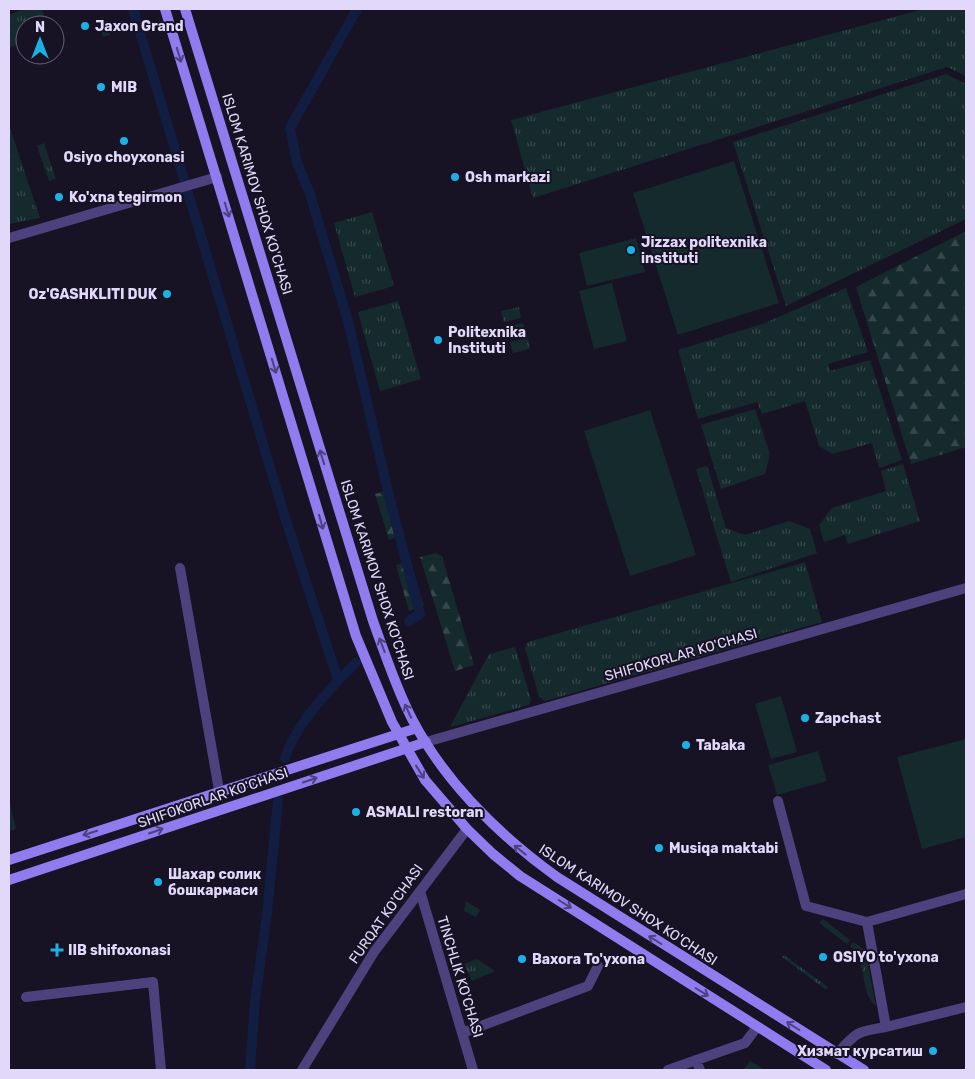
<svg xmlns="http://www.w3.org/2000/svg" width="975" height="1079" font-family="Rubik,sans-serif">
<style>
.grass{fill:url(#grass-tufts)}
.forest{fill:url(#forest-firs)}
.pitch{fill:#152a2d}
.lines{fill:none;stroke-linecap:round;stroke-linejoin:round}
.canal{stroke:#121d42;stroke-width:10}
.street{stroke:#4d427d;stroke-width:10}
.secondary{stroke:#907bef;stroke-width:10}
.oneway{stroke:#4d417f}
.poi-dot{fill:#1bb1e4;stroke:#171224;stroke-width:2}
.labels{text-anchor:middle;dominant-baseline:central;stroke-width:4;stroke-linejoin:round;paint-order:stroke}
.poi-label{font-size:14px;font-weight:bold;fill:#e2d9fa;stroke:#171224;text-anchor:start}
.street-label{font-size:14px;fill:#e2d9fa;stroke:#171224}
</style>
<defs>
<pattern id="grass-tufts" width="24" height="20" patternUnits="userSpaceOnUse" patternTransform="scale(1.25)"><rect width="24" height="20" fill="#152a2d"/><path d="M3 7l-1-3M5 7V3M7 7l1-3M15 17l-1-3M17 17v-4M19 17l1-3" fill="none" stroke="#37484c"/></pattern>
<pattern id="forest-firs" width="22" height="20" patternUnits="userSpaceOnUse" patternTransform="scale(1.25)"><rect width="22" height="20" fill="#152a2d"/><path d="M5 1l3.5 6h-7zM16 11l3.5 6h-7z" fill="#37484c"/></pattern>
</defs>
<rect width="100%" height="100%" fill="#171224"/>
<path class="grass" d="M24 9H42L47 25H25V42L9 48V15Z
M924 9H966V76L947 67 533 198 511 120Z
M103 17 110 35 103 37 97 19Z
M946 74 966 84V219L786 306 733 142Z
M9 125 40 218 9 224Z
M44 143 56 179 49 181 37 146Z
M372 212 394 286 355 297 334 223Z
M846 288 868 352 828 364 830 371 870 360 902 460 879 468 872 443 832 454 819 446 805 401 762 414 757 402 698 419 678 350 762 324Z
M398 301 421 379 380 391 358 312Z
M519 307 521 318 504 322 501 311Z
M523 323 526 333 508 337 506 327Z
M528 338 530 349 513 353 510 342Z
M755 409 770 454 765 474 721 489 701 425Z
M903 464 920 521 848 544 845 535 824 542 819 525 832 508 886 491 881 471Z
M707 466 726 528 745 535 789 521 810 529 817 553 731 582 696 469Z
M805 562 822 622 545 701 539 697 525 648 528 642Z
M515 647 531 699 529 705 450 727 489 654Z
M466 901 480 910 476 917 464 911Z
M823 919 850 940 847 944 819 923Z
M853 942 865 950 876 1006C858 991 869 961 850 946Z
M784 955 828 987 826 990 782 957Z
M477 959 495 971 472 981 464 964Z
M750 1061 765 1070H744Z"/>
<path class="forest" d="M966 231V447L911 464 856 287Z
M390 490 403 535 389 540 375 494Z
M436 553 442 556 474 665 455 671 420 557Z
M410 561 424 606 409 611 396 565Z"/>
<path class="pitch" d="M734 161 779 303 678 335 633 193Z
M636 238 645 272 587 286 579 253Z
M612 283 627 341 594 349 579 291Z
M650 410 696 555 630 576 584 431Z
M781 696 797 752 771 759 755 704Z
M966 739V837L922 849 897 757Z
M818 751 827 781 777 795 768 765Z
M9 799 16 829 9 831Z"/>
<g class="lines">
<path class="canal" d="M133 9 284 514 338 680
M357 9 290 128 297 163 309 191 348 321 390 500 420 614 409 621
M285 758C295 725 331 687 356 663
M250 1070 255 1000 267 914 278 801"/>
<path class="street" d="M9 238 217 177
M180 568 219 790
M426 742 966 588
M778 801 806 906 867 922
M420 891 473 1070
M26 997 153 982 161 1070
M886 1027 966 1007
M462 1033 588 986 598 966
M837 1054C856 1032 858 1031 886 1027L867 922 966 894
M696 1060 700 1070
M302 1070 374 952 467 829
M668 1070 745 1043 757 1027"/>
<path class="secondary" d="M165 9 356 636 392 722 425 780 467 829 493 854 520 876 826 1070
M185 9 373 621C385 654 396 688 412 719 446 784 499 835 557 877L864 1070
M9 860 417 728
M9 880 426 742"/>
</g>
<defs><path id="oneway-shaft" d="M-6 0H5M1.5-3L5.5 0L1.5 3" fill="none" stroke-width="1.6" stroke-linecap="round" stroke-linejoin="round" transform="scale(1.25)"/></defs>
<g class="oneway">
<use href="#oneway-shaft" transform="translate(179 55) rotate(73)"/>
<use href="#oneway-shaft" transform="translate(227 210) rotate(73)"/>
<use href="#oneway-shaft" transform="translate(274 366) rotate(73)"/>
<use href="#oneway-shaft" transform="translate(322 457) rotate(-107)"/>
<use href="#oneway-shaft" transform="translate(321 522) rotate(74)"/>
<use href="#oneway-shaft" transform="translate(382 645) rotate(-111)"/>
<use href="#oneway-shaft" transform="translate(408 711) rotate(-115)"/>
<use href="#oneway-shaft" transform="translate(420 772) rotate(58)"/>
<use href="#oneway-shaft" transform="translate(310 780) rotate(-19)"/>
<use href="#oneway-shaft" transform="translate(156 831) rotate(-19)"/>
<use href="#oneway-shaft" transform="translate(90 833) rotate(162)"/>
<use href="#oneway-shaft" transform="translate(520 850) rotate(-141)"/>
<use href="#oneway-shaft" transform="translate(565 904) rotate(32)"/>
<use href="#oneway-shaft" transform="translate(655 940) rotate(-148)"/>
<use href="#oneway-shaft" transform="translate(702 992) rotate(32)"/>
<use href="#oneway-shaft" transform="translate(793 1026) rotate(-148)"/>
</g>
<g class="poi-dot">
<circle cx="85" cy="26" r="5"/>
<circle cx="101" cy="87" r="5"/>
<circle cx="124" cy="141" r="5"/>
<circle cx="455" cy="177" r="5"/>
<circle cx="59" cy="197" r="5"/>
<circle cx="631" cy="250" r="5"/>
<circle cx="167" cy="294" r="5"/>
<circle cx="438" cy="340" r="5"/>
<circle cx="805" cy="718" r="5"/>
<circle cx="686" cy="745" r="5"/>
<circle cx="356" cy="812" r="5"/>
<circle cx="659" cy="848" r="5"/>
<circle cx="158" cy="882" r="5"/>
<path d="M54.5 942.5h5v5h5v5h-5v5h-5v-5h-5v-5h5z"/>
<circle cx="823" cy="957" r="5"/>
<circle cx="522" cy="959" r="5"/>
<circle cx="933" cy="1051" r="5"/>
</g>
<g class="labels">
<g class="poi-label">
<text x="95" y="26">Jaxon Grand</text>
<text x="111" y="87">MIB</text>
<text x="124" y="157" text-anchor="middle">Osiyo choyxonasi</text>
<text x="465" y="177">Osh markazi</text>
<text x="69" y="197">Ko'xna tegirmon</text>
<text x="641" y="242">Jizzax politexnika<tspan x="641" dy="16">instituti</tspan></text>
<text x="157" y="294" text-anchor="end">Oz'GASHKLITI DUK</text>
<text x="448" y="332">Politexnika<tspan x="448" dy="16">Instituti</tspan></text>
<text x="815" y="718">Zapchast</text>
<text x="696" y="745">Tabaka</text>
<text x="366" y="812">ASMALI restoran</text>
<text x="669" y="848">Musiqa maktabi</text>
<text x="168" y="874">Шахар солик<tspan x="168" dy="16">бошкармаси</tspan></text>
<text x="68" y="950">IIB shifoxonasi</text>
<text x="833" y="957">OSIYO to'yxona</text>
<text x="532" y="959">Baxora To'yxona</text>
<text x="923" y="1051" text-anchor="end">Хизмат курсатиш</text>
</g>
<g class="street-label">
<text transform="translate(257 194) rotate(73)">ISLOM KARIMOV SHOX KO'CHASI</text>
<text transform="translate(377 580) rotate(72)">ISLOM KARIMOV SHOX KO'CHASI</text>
<text transform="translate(681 655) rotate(-16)">SHIFOKORLAR KO'CHASI</text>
<text transform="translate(213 798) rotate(-19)">SHIFOKORLAR KO'CHASI</text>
<text transform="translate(628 905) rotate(33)">ISLOM KARIMOV SHOX KO'CHASI</text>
<text transform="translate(386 914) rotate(-55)">FURQAT KO'CHASI</text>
<text transform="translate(460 977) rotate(73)">TINCHLIK KO'CHASI</text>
</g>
</g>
<rect width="975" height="1079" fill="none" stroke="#e2d9fa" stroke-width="20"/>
<g transform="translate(40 40)"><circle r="24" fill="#171224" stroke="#68627a"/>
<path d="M0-4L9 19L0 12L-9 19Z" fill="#1bb1e4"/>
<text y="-8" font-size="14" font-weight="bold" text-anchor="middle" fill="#e2d9fa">N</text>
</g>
</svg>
